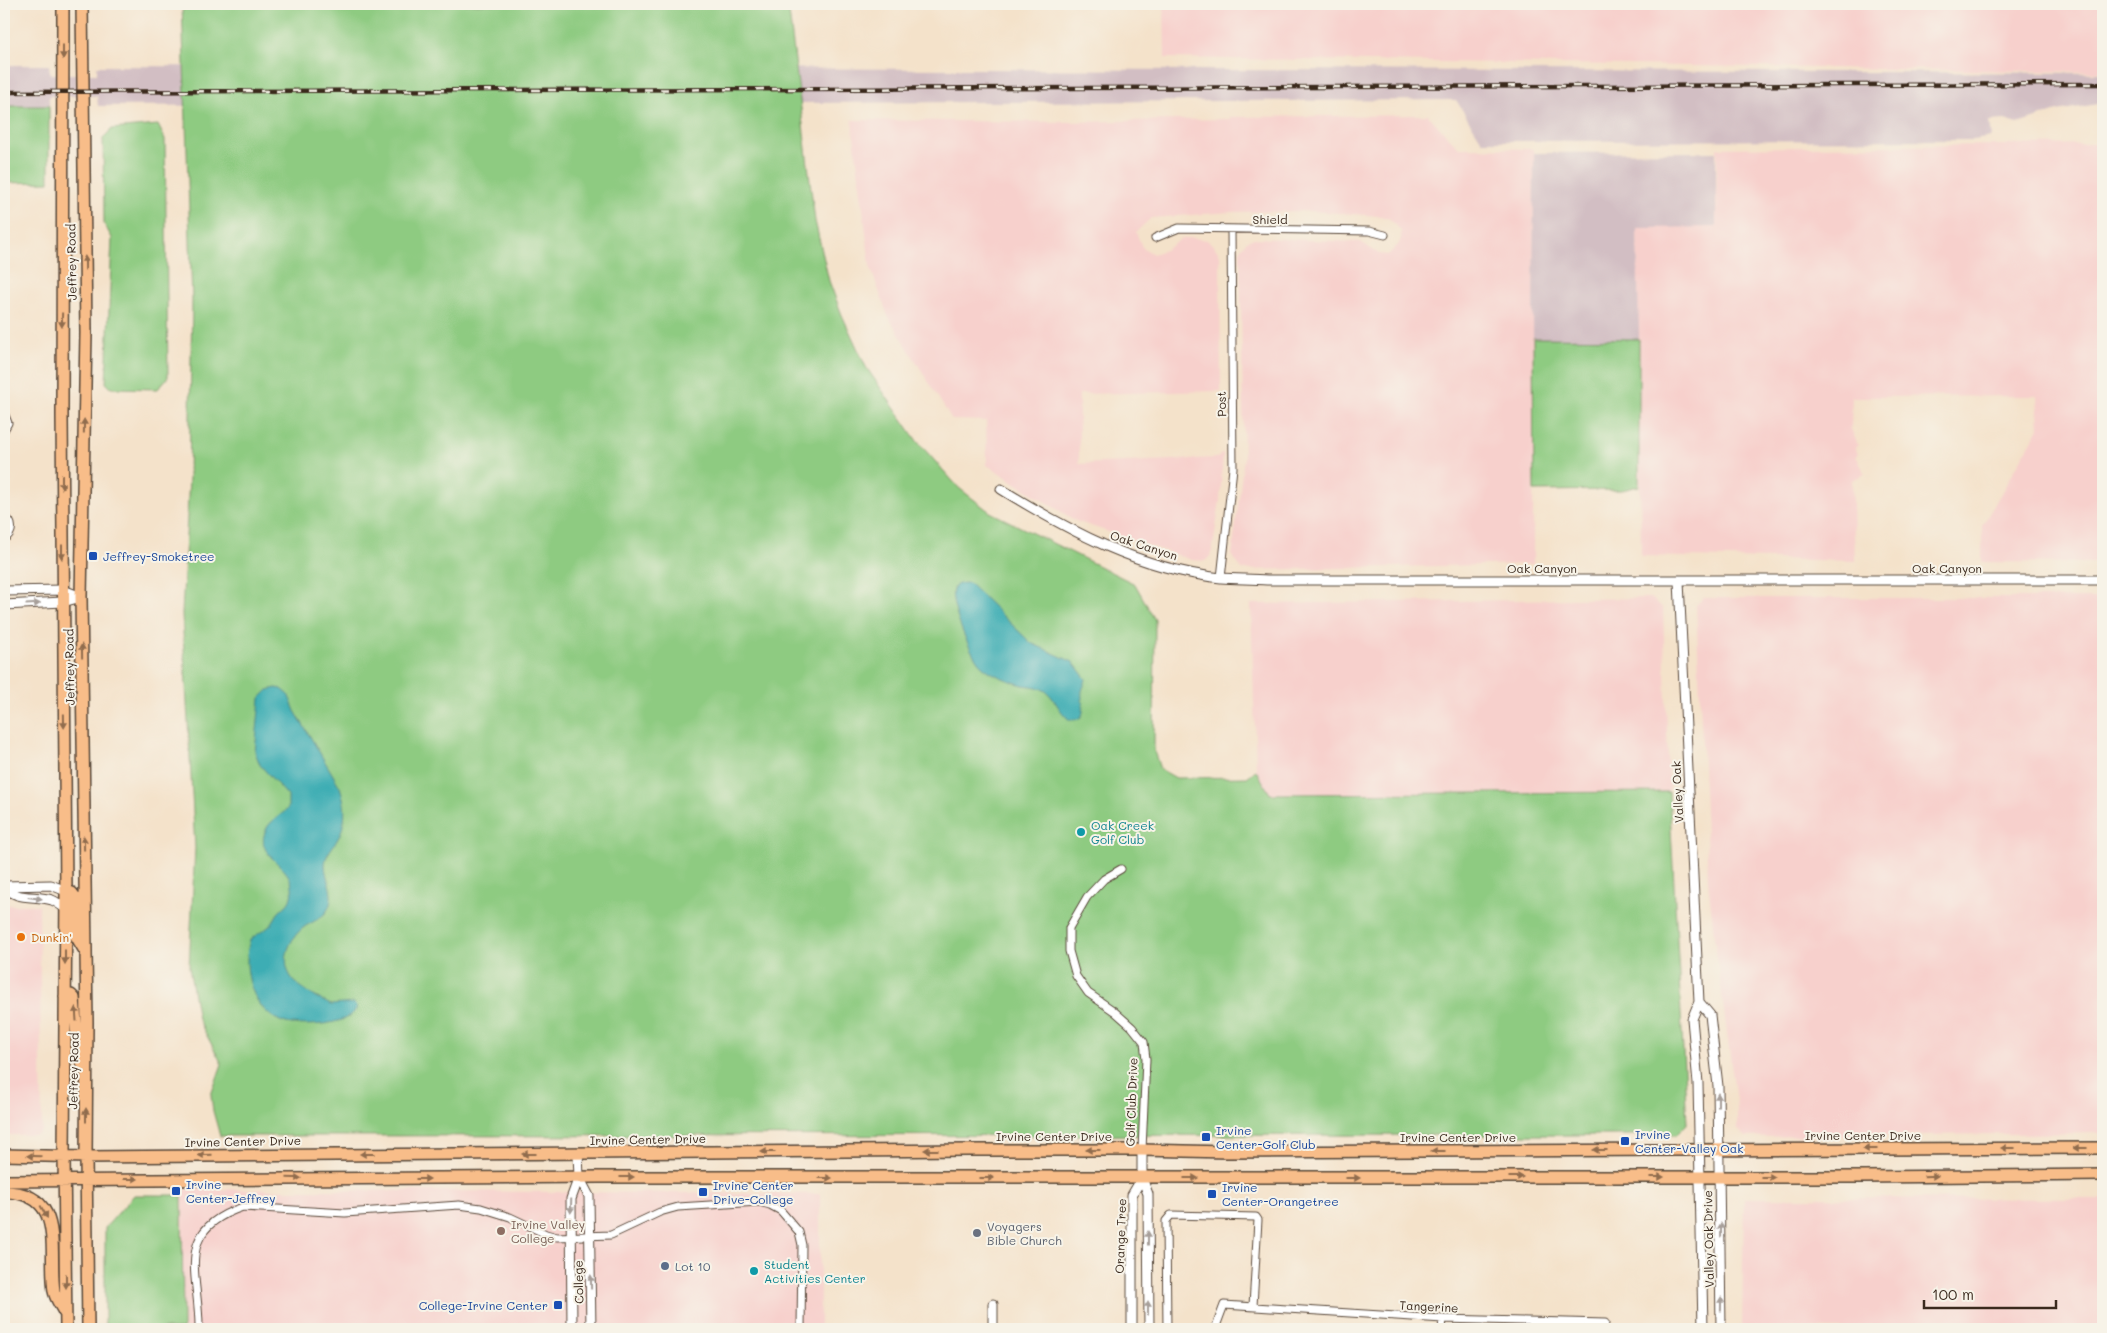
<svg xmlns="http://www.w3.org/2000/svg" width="2107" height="1333" font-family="Mali,sans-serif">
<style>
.built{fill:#f7d0cc}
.industrial{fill:#d2bec3}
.green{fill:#8ecb81;stroke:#647a50}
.water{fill:#3cadb4;stroke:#3c6c69}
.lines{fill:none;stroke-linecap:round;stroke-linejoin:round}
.minor-casing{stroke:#574638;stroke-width:9}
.tertiary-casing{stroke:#574638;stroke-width:11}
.primary-casing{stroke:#574638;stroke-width:14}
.minor{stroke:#fff;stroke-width:7}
.tertiary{stroke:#fff;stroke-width:9}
.primary{stroke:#f8bd89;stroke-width:11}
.rail-casing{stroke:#3b2a1e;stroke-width:4.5}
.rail{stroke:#f7f3e8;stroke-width:2.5;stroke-dasharray:8;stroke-linecap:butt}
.oneway{fill:#906c4e}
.oneway2{fill:#a79f9a}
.transit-dot{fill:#1a4fb4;stroke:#f7f3e8;stroke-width:2}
.culture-dot{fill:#0f9aa8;stroke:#f7f3e8;stroke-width:2}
.food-dot{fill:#e8710a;stroke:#f7f3e8;stroke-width:2}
.education-dot{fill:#8d6e63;stroke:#f7f3e8;stroke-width:2}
.worship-dot{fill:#6b7280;stroke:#f7f3e8;stroke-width:2}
.service-dot{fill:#5c6f8a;stroke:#f7f3e8;stroke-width:2}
.labels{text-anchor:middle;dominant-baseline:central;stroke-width:4;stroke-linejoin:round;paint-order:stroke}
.street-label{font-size:12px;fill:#3b2a1e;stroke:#f7f3e8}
.transit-label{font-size:12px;fill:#164399;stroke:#f7f3e8;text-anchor:start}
.culture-label{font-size:12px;fill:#0d838f;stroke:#f7f3e8;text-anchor:start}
.food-label{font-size:12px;fill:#c56008;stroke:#f7f3e8;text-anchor:start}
.education-label{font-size:12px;fill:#785e54;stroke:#f7f3e8;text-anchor:start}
.worship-label{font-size:12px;fill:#5b616d;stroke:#f7f3e8;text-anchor:start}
.service-label{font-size:12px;fill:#4e5e75;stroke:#f7f3e8;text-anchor:start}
</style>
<rect width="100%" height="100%" fill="#f7f3e8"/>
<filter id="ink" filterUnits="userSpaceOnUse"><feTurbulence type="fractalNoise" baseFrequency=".02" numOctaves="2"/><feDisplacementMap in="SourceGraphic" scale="10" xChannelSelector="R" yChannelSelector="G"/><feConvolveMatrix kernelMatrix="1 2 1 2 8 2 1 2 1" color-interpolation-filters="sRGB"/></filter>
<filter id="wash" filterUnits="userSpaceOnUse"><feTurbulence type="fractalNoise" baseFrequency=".0096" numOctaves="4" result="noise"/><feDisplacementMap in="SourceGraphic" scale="20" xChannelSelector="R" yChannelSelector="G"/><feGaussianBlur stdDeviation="1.12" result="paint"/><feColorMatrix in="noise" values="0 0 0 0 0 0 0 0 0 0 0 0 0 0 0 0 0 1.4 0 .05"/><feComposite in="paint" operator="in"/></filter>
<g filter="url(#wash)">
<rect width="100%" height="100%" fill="#f4e2ca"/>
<path class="built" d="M1164 4H2103V72L1165 58Z
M1428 115 1459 148 1534 149 1533 564 1242 570 1232 555 1244 457 1240 252 1242 247 1247 241 1254 238 1360 242 1379 254 1388 255 1399 244 1401 238V231L1390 219 1380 216 1311 211 1231 212 1151 218 1136 232 1142 247 1153 254 1165 250 1181 239 1193 238 1207 240 1214 246 1220 255 1221 391 1079 394V464L1217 458 1223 453 1220 500 1213 547 1210 556 1205 561 1192 560 1076 521 987 465 986 421 952 420 888 316 870 266 852 120 1072 122 1230 119V117Z
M2103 144V563L1982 562V526L2039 428 2037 396 1852 397 1851 429 1858 445 1855 447 1858 454 1856 456 1865 474 1852 480 1855 561 1641 556 1637 227H1716L1717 148Z
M1651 598 1663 608 1669 792 1270 794 1256 770 1251 604Z
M1704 598H2103V1133L1746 1137 1737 1128V1108L1714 935 1708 880 1696 605Z
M4 905H39L42 1130 37 1135H4Z
M182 1189 820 1194V1329H183Z
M1744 1198 2103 1199V1329H1742Z"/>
<path class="industrial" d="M4 65H49L50 74H97V66L2103 73V103L2057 111 2018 124 2005 120 1989 121 1991 137 1974 140 1482 141 1456 100 98 106 97 96H49V106H4Z
M1716 152V227L1637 228 1639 339 1533 340 1534 153Z"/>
<path class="green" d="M182 4H788L815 221 829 281 842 315 866 367 917 441 959 488 990 512 1135 584 1155 620 1154 751 1160 769 1176 778 1247 777 1256 770 1270 794 1669 792 1687 1124 1676 1135 220 1136 213 1111 211 1095 222 1064 198 1019 189 967 195 848 182 614 189 478 192 300Z
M4 106H49V182L4 183Z
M158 125 165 139 168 377 158 389 111 388 106 383 112 238 104 224 103 138 112 129Z
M1533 338 1639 339V486L1622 490 1534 491Z
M134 1195H182L183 1329H105V1228Z"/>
<path class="water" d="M969 583 1031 643 1073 662 1086 679C1085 684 1083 687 1082 691 1080 702 1091 721 1070 720 1058 712 1055 695 1042 689 1036 686 1029 686 1023 685 1009 681 992 675 981 665 971 656 946 598 954 587 958 583 963 583 969 583Z
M276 688 282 689 288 694 295 711 340 787C347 808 347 826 334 845 329 852 325 857 325 866 326 880 335 893 329 907 324 919 312 921 303 928 287 941 279 965 295 982 305 992 319 999 331 1005L353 1003 357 1007C351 1026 303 1027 286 1023 252 1014 241 969 250 940 256 934 266 930 272 924 275 919 276 915 280 911 284 907 288 905 290 900 304 863 247 861 268 826 273 819 282 815 288 808V796L260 765 255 752 260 698 268 690Z"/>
</g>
<g filter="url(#ink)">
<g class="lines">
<defs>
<path id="minor" d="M1155 238 1179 228 1369 231 1385 235
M4 413 8 423 4 430
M4 516C14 522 14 533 4 539
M1221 578 1233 468 1231 230
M1121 869 1104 879 1087 897 1069 928V951L1076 976 1088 993 1114 1011 1132 1027 1144 1042 1146 1059 1142 1150
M199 1329C200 1276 172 1230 243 1207L345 1213 459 1205 481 1208 510 1217 546 1234 557 1237 611 1235 660 1212 678 1207 759 1202 770 1205 781 1211 799 1232 802 1245 801 1329
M1167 1329 1166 1221 1171 1215 1256 1217 1258 1220 1253 1306
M1215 1329 1224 1305 1443 1319 1605 1323 1604 1329
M1442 1329 1443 1319"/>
<path id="tertiary" d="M1001 489C1069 531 1140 569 1221 578 1236 579 1252 579 1267 580H2103
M1679 581 1699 1002 1692 1019 1698 1083 1703 1329
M4 591 63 590 81 597
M4 605 63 602 81 597
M4 885C16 902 35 894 52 900 57 902 62 906 66 909
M4 886 51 885 66 891
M1699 1002 1710 1015 1718 1086 1721 1329
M1142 1150V1178L1148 1194 1149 1329
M579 1177 589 1196 591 1329
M572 1329 571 1199 579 1177 578 1154
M993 1329V1304
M1132 1329V1195L1142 1178"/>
<path id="primary" d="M63 4 62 416 66 891 64 1156 66 1329
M82 4 86 333 81 597 87 1022 86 1157 88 1329
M66 891 72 893 75 897 76 936 85 951
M65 996 71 995 74 998 78 1049 83 1065
M4 1155 86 1157 969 1150H1142L1226 1152 2103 1148
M4 1181 599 1177H1862L2103 1175
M4 1192C67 1192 48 1251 54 1291 55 1298 61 1306 64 1312"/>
</defs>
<use href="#minor" class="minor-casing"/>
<use href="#tertiary" class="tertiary-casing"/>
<use href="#primary" class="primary-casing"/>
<use href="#minor" class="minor"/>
<use href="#tertiary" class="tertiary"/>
<use href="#primary" class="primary"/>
<defs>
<path id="rail" d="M4 92 2103 84"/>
</defs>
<use href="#rail" class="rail-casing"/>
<use href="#rail" class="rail"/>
</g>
<defs><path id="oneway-solid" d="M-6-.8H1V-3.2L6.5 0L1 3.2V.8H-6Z" transform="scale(1.25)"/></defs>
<g class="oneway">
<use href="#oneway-solid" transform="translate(63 52) rotate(90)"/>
<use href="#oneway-solid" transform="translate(85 263) rotate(-91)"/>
<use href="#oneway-solid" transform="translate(62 320) rotate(91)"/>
<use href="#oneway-solid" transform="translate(84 426) rotate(-89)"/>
<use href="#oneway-solid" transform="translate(62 482) rotate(90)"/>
<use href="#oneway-solid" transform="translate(62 552) rotate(90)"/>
<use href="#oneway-solid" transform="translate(82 651) rotate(-91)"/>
<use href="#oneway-solid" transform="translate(64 721) rotate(89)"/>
<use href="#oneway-solid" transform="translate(84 843) rotate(-91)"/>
<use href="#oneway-solid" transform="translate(65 957) rotate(90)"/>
<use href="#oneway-solid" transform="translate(76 1014) rotate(-94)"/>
<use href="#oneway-solid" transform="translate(86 1115) rotate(-90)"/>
<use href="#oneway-solid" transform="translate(2008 1148) rotate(180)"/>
<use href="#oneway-solid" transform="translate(2080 1148) rotate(180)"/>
<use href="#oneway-solid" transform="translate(1870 1149) rotate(180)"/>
<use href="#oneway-solid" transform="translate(931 1150) rotate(180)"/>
<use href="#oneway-solid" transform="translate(1093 1150) rotate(180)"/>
<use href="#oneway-solid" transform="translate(1600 1150) rotate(-180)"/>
<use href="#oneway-solid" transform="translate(1438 1151) rotate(180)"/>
<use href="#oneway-solid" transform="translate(768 1152) rotate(180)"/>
<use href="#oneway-solid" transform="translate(367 1154) rotate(180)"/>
<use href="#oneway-solid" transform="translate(529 1154) rotate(-180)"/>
<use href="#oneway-solid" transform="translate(205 1155) rotate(179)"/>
<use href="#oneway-solid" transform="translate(34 1156) rotate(-179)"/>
<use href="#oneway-solid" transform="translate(1931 1176) rotate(-1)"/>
<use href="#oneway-solid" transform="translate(627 1177)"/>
<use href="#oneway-solid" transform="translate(1516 1177)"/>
<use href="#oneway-solid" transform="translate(1657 1177)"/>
<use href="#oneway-solid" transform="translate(1768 1177)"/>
<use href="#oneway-solid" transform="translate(294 1178) rotate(1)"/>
<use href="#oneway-solid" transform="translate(825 1178)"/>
<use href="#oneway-solid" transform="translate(987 1178)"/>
<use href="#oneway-solid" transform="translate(1191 1178)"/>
<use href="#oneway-solid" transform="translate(1353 1178)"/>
<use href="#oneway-solid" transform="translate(131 1179)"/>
<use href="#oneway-solid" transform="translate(423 1179)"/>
<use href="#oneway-solid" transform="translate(44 1212) rotate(61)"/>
<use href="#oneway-solid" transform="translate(66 1281) rotate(90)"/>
</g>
<g class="oneway2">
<use href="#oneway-solid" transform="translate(33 604) rotate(-3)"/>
<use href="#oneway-solid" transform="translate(35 898) rotate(7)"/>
<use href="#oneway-solid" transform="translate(1718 1100) rotate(-90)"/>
<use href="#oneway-solid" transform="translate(571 1206) rotate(92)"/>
<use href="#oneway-solid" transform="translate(1721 1230) rotate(-91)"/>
<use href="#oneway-solid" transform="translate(1148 1238) rotate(-90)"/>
<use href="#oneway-solid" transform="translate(591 1282) rotate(-91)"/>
<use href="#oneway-solid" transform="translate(1721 1304) rotate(-89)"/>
<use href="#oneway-solid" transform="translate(1148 1308) rotate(-90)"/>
</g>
</g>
<g class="transit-dot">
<rect x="88" y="551" width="10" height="10" rx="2.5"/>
<rect x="1201" y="1132" width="10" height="10" rx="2.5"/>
<rect x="1620" y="1136" width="10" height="10" rx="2.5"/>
<rect x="171" y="1186" width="10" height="10" rx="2.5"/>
<rect x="698" y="1187" width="10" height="10" rx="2.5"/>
<rect x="1207" y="1189" width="10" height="10" rx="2.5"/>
<rect x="553" y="1300" width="10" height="10" rx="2.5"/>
</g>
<g class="culture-dot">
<circle cx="1081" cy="832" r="5"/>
<circle cx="754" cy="1271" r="5"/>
</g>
<circle class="food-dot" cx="21" cy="937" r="5"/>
<circle class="education-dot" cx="501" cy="1231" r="5"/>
<circle class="worship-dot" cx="977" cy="1233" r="5"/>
<circle class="service-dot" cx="665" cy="1266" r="5"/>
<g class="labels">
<g class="street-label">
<text x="1270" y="219">Shield</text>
<text transform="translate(71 262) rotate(-91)">Jeffrey Road</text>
<text transform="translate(1221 404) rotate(-91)">Post</text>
<text transform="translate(1144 545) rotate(18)">Oak Canyon</text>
<text x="1542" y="568">Oak Canyon</text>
<text x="1947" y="568">Oak Canyon</text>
<text transform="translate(69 667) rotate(-91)">Jeffrey Road</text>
<text transform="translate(1677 792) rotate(-93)">Valley Oak</text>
<text transform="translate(73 1071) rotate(-89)">Jeffrey Road</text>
<text transform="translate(1131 1102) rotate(-88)">Golf Club Drive</text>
<text x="1863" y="1135">Irvine Center Drive</text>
<text x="1054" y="1136">Irvine Center Drive</text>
<text x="1458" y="1137">Irvine Center Drive</text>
<text transform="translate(648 1139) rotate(-1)">Irvine Center Drive</text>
<text transform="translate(243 1141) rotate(-1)">Irvine Center Drive</text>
<text transform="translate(1120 1236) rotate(-88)">Orange Tree</text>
<text transform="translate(1708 1239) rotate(-91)">Valley Oak Drive</text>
<text transform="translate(578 1282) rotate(-91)">College</text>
<text transform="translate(1429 1306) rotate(3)">Tangerine</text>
</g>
<g class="transit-label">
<text x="103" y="556">Jeffrey-Smoketree</text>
<text x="1216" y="1130">Irvine<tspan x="1216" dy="14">Center-Golf Club</tspan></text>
<text x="1635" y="1134">Irvine<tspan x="1635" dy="14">Center-Valley Oak</tspan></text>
<text x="186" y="1184">Irvine<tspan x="186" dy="14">Center-Jeffrey</tspan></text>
<text x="713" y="1185">Irvine Center<tspan x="713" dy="14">Drive-College</tspan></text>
<text x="1222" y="1187">Irvine<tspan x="1222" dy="14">Center-Orangetree</tspan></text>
<text x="548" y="1305" text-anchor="end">College-Irvine Center</text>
</g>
<g class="culture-label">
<text x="1091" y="825">Oak Creek<tspan x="1091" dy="14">Golf Club</tspan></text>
<text x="764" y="1264">Student<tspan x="764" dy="14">Activities Center</tspan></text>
</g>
<g class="food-label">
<text x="31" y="937">Dunkin'</text>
</g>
<g class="education-label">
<text x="511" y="1224">Irvine Valley<tspan x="511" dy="14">College</tspan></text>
</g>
<g class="worship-label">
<text x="987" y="1226">Voyagers<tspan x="987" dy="14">Bible Church</tspan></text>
</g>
<g class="service-label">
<text x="675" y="1266">Lot 10</text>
</g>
</g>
<rect width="2107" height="1333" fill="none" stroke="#f7f3e8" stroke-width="20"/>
<path d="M1924 1300v8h132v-8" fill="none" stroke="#3b2a1e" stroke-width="2.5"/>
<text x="1932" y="1300" font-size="15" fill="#3b2a1e" stroke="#f7f3e8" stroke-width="4" paint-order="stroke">100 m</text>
</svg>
